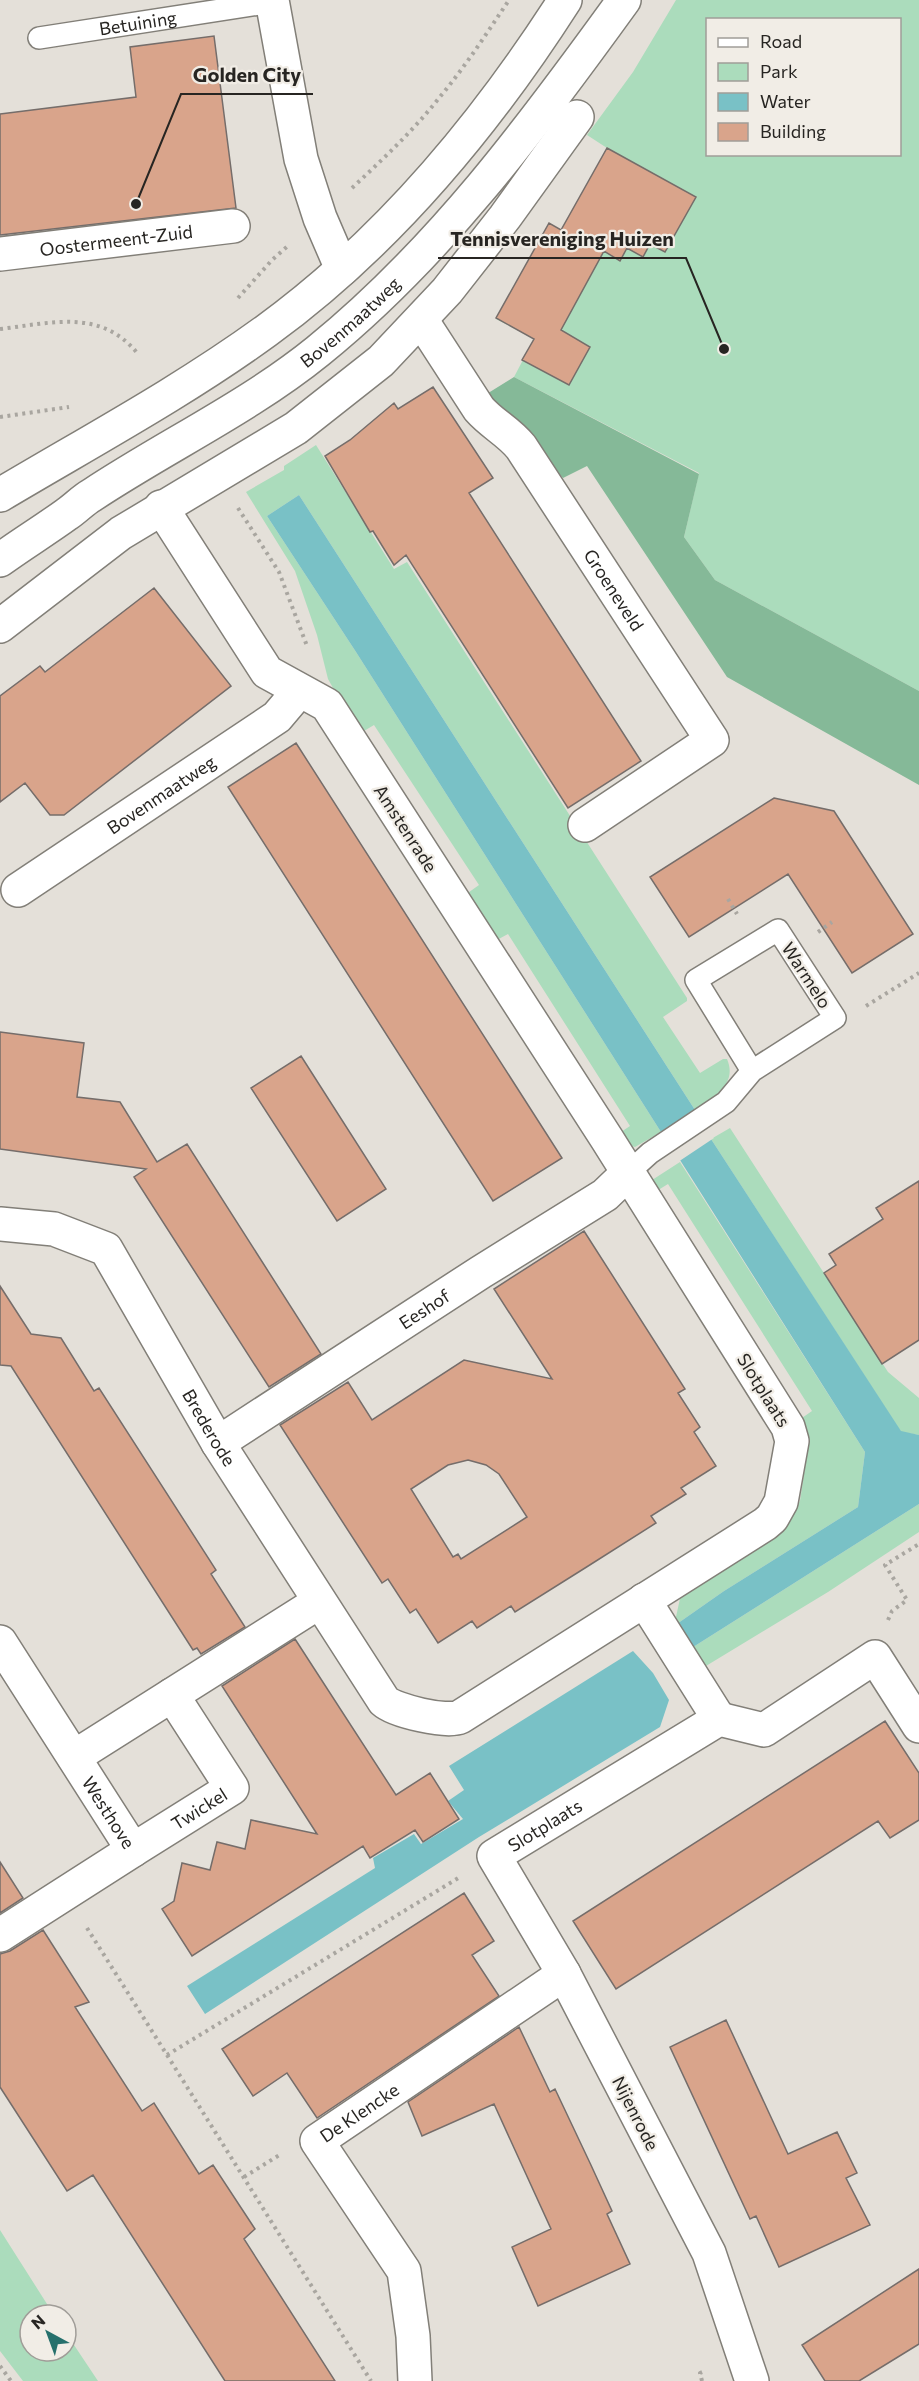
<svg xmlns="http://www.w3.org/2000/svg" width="919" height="2381" font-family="Commissioner,sans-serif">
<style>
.green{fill:#abdcbc;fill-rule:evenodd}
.forest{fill:#85b998}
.water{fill:#79c1c6}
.pier{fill:#e4e0d9}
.building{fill:#d9a48b;stroke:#756d6a;stroke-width:1.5;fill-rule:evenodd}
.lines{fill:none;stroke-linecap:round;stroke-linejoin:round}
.service-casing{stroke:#827f78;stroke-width:24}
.pedestrian-casing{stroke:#827f78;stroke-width:36}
.minor-casing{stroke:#827f78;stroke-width:36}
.tertiary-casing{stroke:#827f78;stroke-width:36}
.path{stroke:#a9a6a0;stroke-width:4;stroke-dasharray:3 4.5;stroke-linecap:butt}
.service{stroke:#fff;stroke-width:21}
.pedestrian{stroke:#fff;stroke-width:33}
.minor{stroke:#fff;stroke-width:33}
.tertiary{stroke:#fff;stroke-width:33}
.labels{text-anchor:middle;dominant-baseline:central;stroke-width:4.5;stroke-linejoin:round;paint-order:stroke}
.street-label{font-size:18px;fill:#272522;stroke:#f1ede6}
.leader{fill:none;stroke:#272522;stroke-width:2}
.callout-dot{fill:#272522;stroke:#f1ede6;stroke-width:2}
.callout-label{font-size:20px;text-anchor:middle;font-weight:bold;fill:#272522;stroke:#f1ede6;stroke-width:4.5;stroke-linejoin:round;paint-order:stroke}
</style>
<rect width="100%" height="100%" fill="#e4e0d9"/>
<path class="green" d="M676 0H919V691L715 580 684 537 699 473 514 377 534 339 496 319 549 223 546 231 558 237 607 148 587 135 633 72ZM708 20H900V154H708Z
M316 445 394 569 407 562 687 998V1001L663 1017 700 1073 723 1059H727C738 1085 713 1097 695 1110L299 495 267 516 356 652 661 1132 635 1147 626 1144 618 1134 630 1126 508 934 495 941 465 895 479 885 374 725 359 734 328 679 317 635 295 571 246 492 284 470V466Z
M730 1128 888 1372 919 1398V1435L901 1432 711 1139Z
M680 1162 865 1452 858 1507 724 1591 674 1626 681 1594 789 1521 800 1501 809 1440 804 1426 799 1420 812 1411 668 1184 655 1192 649 1182Z
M919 1504V1532L828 1592 701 1669 690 1649Z
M0 2230 54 2315H30V2351H66V2333L98 2381H23L0 2351Z"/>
<path class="forest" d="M514 377 699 474 684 537 715 580 919 691V785L727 677 587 466 563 478 485 395Z"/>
<path class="water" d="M299 495 695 1110 661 1132 356 652 267 516Z
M711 1139 901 1431 919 1435V1504L690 1649 674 1626 724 1591 858 1507 865 1452 680 1160Z
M633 1651 653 1673 669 1700 660 1727 479 1837 205 2014 187 1986 375 1868 373 1858 414 1834 421 1844 463 1819 448 1801 464 1790 449 1766Z"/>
<path class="pier" d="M712 1136 714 1138 678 1162V1158Z"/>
<path class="building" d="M214 36 236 208 0 235V114L136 97 130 47Z
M607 148 696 197 665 252 650 244 643 257 627 248 620 261 604 251 561 330 590 347 569 385 522 360 534 339 496 318 549 223 561 230Z
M433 387 493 478 469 493 641 761 568 808 406 555 394 565 373 531 370 532 325 456 350 440 394 403 398 409Z
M154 588 231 686 64 815H50L25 783 0 802V696L40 666 45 672Z
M296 743 562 1158 493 1201 228 787Z
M774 798 834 811 913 934 852 973 788 874 689 937 650 877Z
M0 1032 84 1043 77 1097 120 1102 157 1162 187 1144 321 1354 269 1387 134 1177 146 1169 0 1149Z
M301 1056 386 1189 337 1221 251 1088Z
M919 1181V1340L882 1364 824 1273 836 1265 829 1254 883 1219 876 1208Z
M584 1231 685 1389 678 1393 700 1427 694 1432 716 1466 681 1488 686 1494 651 1516 656 1523 585 1568 515 1612 511 1606 477 1628 472 1621 438 1643 416 1609 410 1613 388 1579 382 1583 280 1425 348 1382 372 1420 464 1360 552 1379 494 1289ZM468 1460 486 1465 499 1474 527 1517 461 1559 458 1554 453 1557 411 1489 448 1465Z
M0 1286 31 1334 61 1338 94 1391 99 1388 216 1570 211 1574 245 1627 201 1654 197 1648 193 1650 11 1366 0 1365Z
M295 1639 396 1795 430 1773 459 1819 423 1842 415 1830 370 1858 363 1846 192 1956 162 1909 174 1901 182 1863 210 1870 217 1842 245 1849 251 1820 317 1834 222 1686Z
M885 1721 919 1773V1820L890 1838 878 1821 616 1989 573 1921Z
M0 1862 23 1898 0 1913Z
M464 1893 494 1941 472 1955 499 1996 317 2118 287 2073 253 2096 222 2049Z
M43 1930 89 2002 75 2007 142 2111 154 2103 199 2174 213 2165 255 2229 244 2239 335 2381H225L93 2175 67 2191 0 2087V1954L10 1951Z
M726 2020 788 2154 837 2132 857 2173 846 2178 870 2225 779 2267 756 2216 750 2219 670 2047Z
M519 2027 550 2092 555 2089 590 2163 612 2211 607 2214 630 2264 538 2306 512 2247 551 2229 494 2104 422 2136 408 2102Z
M919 2269V2344L859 2381H825L802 2345Z"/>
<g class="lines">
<defs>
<g id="service">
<path id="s1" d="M39 38 272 2"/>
<path d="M629 1172 650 1153 726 1102 752 1071 835 1018 778 930 696 980 752 1071"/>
</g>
<g id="pedestrian">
<path id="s2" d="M0 254 233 226"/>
</g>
<g id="minor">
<path d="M272 0 301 159 320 218 342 269"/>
<path id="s3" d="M422 321 479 409C492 424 508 431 521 447L712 740 585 825"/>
<path d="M0 626 121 533 296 428 381 361 447 291 505 217 577 117"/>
<path id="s4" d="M18 890 277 717 299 691"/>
<path id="s5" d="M0 1224 54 1229 106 1249 218 1443 384 1701C395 1711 447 1723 460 1717L765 1524 772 1518 781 1502 792 1441 788 1427 607 1139 327 705 267 672 161 507"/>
<path id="s6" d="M218 1443 481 1272 605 1195 629 1172"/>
<path d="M644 1600 719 1719"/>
<path id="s7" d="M0 1642 133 1850 0 1935"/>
<path d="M74 1757 319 1602"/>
<path id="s8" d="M133 1850 232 1788 172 1695"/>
<path id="s9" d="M415 2381 413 2336 404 2271 317 2141 564 1974"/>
<path id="s10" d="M752 2381 709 2253 564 1974 494 1856 719 1719 764 1730 875 1657 919 1726"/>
</g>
<g id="tertiary">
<path d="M0 495C89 442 182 392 266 331 387 243 485 125 565 0"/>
<path id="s11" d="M0 560C22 544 45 530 67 514 76 508 83 500 92 495 166 446 249 407 318 351 439 253 533 126 624 0"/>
</g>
</defs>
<use href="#service" class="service-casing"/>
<use href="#pedestrian" class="pedestrian-casing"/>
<use href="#minor" class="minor-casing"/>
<use href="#tertiary" class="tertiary-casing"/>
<path class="path" d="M352 188C383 159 413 131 439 98 465 67 487 33 509 0
M238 298 272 260 289 245
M0 329C52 323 101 308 138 354
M0 417 69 407
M238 508 279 572 307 646
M728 899 737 914
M818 932 832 922
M866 1006 919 973
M888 1620 892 1611 907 1600 885 1565 919 1544
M87 1928 167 2055 460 1877
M167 2055 371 2381
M244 2177 281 2154
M0 2366 11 2381
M702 2381 700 2373 705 2371"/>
<use href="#service" class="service"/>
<use href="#pedestrian" class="pedestrian"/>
<use href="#minor" class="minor"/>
<use href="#tertiary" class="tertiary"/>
</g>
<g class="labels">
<g class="street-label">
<text stroke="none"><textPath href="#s1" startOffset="100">Betuining</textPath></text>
<text stroke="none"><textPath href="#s2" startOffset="117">Oostermeent-Zuid</textPath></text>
<text stroke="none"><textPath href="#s11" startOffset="424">Bovenmaatweg</textPath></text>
<text stroke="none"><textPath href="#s3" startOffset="332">Groeneveld</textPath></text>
<text stroke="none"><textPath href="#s4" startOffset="172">Bovenmaatweg</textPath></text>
<text transform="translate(406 828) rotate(57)">Amstenrade</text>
<text transform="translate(807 975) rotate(57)">Warmelo</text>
<text stroke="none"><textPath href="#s6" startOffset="246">Eeshof</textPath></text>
<text transform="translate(764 1390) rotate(58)">Slotplaats</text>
<text stroke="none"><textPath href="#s5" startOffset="316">Brederode</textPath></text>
<text stroke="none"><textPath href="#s8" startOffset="78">Twickel</textPath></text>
<text stroke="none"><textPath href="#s7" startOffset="202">Westhove</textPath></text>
<text stroke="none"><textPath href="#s10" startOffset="646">Slotplaats</textPath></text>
<text stroke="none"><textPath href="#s9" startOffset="318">De Klencke</textPath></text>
<text transform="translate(636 2113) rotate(63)">Nijenrode</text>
</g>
</g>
<path class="leader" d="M136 204L181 94H313M724 349L686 258H438"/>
<g class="callout-dot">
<circle cx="136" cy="204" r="6"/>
<circle cx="724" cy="349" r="6"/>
</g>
<g class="callout-label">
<text x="247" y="82">Golden City</text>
<text x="562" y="246">Tennisvereniging Huizen</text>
</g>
<rect x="706" y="18" width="195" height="138" fill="#f1ede6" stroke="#a09d98" stroke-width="1.5"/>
<rect x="718" y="38" width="30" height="9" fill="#ffffff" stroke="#a09d98" stroke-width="1.5"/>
<text x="760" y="48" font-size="18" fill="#272522">Road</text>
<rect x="718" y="63" width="30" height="18" fill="#abdcbc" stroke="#a09d98" stroke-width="1.5"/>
<text x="760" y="78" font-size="18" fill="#272522">Park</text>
<rect x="718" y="93" width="30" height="18" fill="#79c1c6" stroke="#a09d98" stroke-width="1.5"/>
<text x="760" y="108" font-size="18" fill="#272522">Water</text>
<rect x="718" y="123" width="30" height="18" fill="#d9a48b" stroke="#a09d98" stroke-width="1.5"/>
<text x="760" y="138" font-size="18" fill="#272522">Building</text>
<g transform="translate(48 2333) rotate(319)"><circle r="28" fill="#f1ede6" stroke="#a09d98" stroke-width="1.5"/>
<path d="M0-4.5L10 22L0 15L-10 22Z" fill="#26706c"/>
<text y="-9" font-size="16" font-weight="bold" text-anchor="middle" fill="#272522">N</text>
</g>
</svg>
